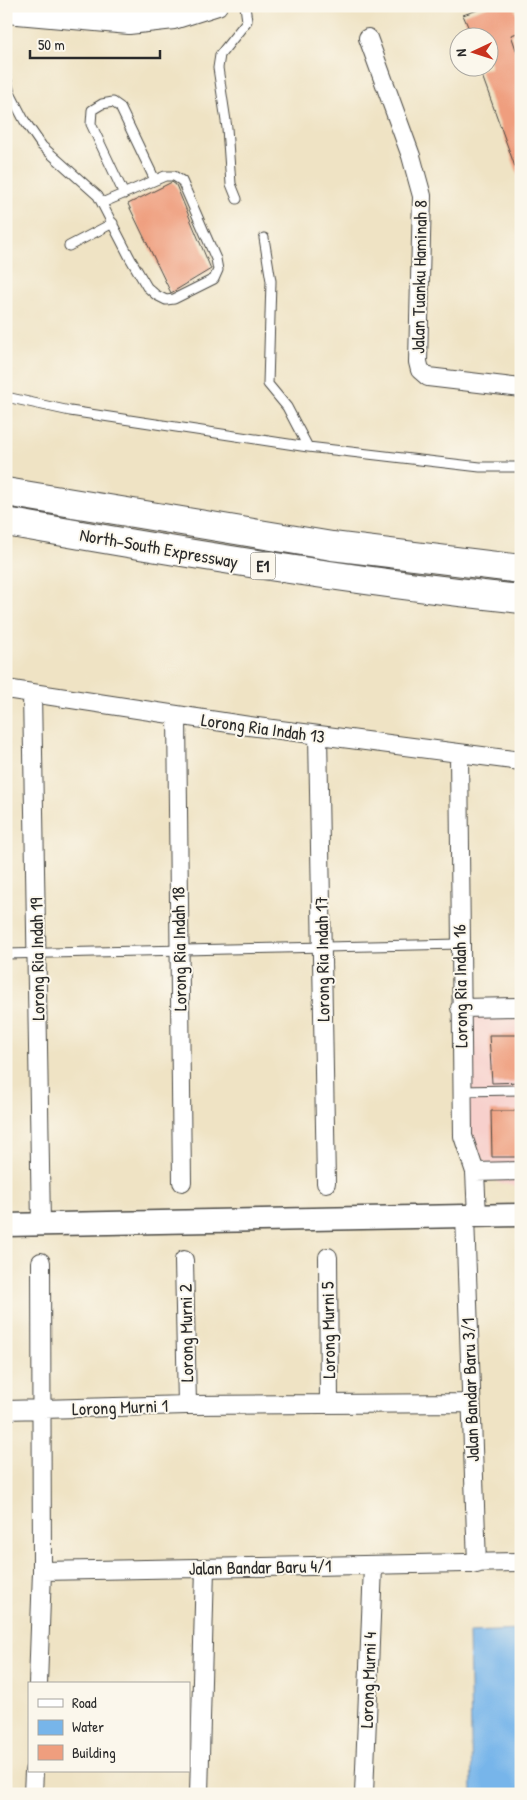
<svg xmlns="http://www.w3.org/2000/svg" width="527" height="1800" font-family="'Patrick Hand',sans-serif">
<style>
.built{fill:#f7d0cc}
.water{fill:#77b5ea;stroke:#51708a}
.building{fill:#ef9e7e}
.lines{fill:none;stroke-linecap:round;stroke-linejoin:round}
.service-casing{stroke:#484742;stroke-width:11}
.minor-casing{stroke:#484742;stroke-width:20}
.tertiary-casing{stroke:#484742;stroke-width:25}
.motorway-casing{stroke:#484742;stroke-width:30}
.service{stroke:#fff;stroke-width:9}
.minor{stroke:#fff;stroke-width:18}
.tertiary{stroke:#fff;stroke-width:22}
.motorway{stroke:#fff;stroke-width:28}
.labels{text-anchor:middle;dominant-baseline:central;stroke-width:4;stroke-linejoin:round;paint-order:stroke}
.shield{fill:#fbf7ec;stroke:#696865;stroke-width:1}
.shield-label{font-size:16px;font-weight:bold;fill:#2b2b2b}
.street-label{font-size:18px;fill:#2b2b2b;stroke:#fbf7ec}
</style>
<rect width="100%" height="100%" fill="#fbf7ec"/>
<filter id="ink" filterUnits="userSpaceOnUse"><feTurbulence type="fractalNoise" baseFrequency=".02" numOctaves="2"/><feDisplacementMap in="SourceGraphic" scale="10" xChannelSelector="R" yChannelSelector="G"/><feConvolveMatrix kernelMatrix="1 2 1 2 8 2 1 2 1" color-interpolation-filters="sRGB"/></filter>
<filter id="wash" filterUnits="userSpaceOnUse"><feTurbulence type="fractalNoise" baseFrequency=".0096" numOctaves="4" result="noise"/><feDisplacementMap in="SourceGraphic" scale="20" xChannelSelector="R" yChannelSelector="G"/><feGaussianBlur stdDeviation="1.12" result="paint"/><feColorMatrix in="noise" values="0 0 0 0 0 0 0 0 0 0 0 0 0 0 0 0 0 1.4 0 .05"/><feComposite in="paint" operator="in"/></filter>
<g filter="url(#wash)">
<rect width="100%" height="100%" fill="#efe3c4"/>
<path class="built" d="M521 999V1188L497 1182 468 1134 465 1001Z"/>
<path class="water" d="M521 1630V1794H472L469 1632Z"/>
<g id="blocks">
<path class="building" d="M489 6H514L521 25V32L511 35 521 64V174L518 175 480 70 490 68V38H473L463 15Z
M172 182 176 185 211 269 171 293 128 204Z
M489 1035H521V1082L492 1083Z
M491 1111H521V1157H492Z"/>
</g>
</g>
<g filter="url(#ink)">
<use href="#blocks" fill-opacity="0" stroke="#484742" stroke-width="1"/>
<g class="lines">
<defs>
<path id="service" d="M6 77 10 93 24 120 42 146 98 196 130 258 147 287 156 295 166 300 174 299 214 279 218 270 216 259 182 181 174 176H165L102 203
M124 194 91 124 92 110 102 104 113 102 120 107 155 180
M237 199 231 184 227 128 218 68 220 55 247 21 245 6
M264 238 271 281 268 384 287 407 308 447
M69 246 113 223
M6 397 70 411 308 447 480 467H521
M6 954 460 944
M462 1091 521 1090"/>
<path id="minor" d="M88 6 119 10 157 6
M6 14 129 25 174 20 218 6
M368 38 411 156 422 196 418 362 420 370 428 377 521 388
M6 689 249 726 521 761
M32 693 41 1224
M177 715 182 1182
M318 735 326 1183
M459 754 463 1136 475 1172 477 1216
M460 1008 521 1007
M475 1172 521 1171
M465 1216 477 1564
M328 1257 329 1403
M184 1260 187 1405
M6 1410 187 1405 470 1403
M42 1571 521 1562
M38 1684 42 1571 41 1262
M33 1794 34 1771
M199 1794 205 1568
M364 1794 373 1566"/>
<path id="tertiary" d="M6 1225 521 1215"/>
<path id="motorway" d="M6 492 332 546 521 569
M6 522C177 552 348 581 521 599"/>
</defs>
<use href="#service" class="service-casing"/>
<use href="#minor" class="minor-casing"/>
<use href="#tertiary" class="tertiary-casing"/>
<use href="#motorway" class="motorway-casing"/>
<use href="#service" class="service"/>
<use href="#minor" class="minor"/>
<use href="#tertiary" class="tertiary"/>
<use href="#motorway" class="motorway"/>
</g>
</g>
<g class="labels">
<rect class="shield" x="250.5" y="552.5" width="25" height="27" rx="4"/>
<g class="shield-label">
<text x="263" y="566">E1</text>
</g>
<g class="street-label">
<text transform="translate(419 277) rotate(-89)">Jalan Tuanku Haminah 8</text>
<text transform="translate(159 548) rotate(10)">North–South Expressway</text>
<text transform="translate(263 728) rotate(8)">Lorong Ria Indah 13</text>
<text transform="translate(179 949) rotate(-91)">Lorong Ria Indah 18</text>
<text transform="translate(37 959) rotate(-91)">Lorong Ria Indah 19</text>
<text transform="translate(322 959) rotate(-91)">Lorong Ria Indah 17</text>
<text transform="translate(460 986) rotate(-91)">Lorong Ria Indah 16</text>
<text transform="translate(328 1330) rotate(-91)">Lorong Murni 5</text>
<text transform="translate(186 1333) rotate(-91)">Lorong Murni 2</text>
<text transform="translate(470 1390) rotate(-92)">Jalan Bandar Baru 3/1</text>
<text transform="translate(120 1407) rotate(-2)">Lorong Murni 1</text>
<text transform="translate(260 1567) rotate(-1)">Jalan Bandar Baru 4/1</text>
<text transform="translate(368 1680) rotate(-88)">Lorong Murni 4</text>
</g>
</g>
<rect width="527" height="1800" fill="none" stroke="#fbf7ec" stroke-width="25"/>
<rect x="28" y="1682" width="162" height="90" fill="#fbf7ec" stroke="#a8a59f"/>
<rect x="38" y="1699" width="25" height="8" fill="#ffffff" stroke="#a8a59f"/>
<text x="72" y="1708" font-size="15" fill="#2b2b2b">Road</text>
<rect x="38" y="1720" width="25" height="15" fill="#77b5ea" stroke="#a8a59f"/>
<text x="72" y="1732" font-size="15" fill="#2b2b2b">Water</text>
<rect x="38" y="1745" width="25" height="15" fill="#ef9e7e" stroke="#a8a59f"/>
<text x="72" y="1758" font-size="15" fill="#2b2b2b">Building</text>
<g transform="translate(474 52) rotate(266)"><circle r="24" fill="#fbf7ec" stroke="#a8a59f"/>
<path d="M0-4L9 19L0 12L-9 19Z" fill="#c8321e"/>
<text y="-8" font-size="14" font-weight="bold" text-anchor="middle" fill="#2b2b2b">N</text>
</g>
<path d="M30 50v8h130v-8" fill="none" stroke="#2b2b2b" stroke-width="2.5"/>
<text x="38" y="50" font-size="15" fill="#2b2b2b" stroke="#fbf7ec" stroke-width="4" paint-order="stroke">50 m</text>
</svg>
